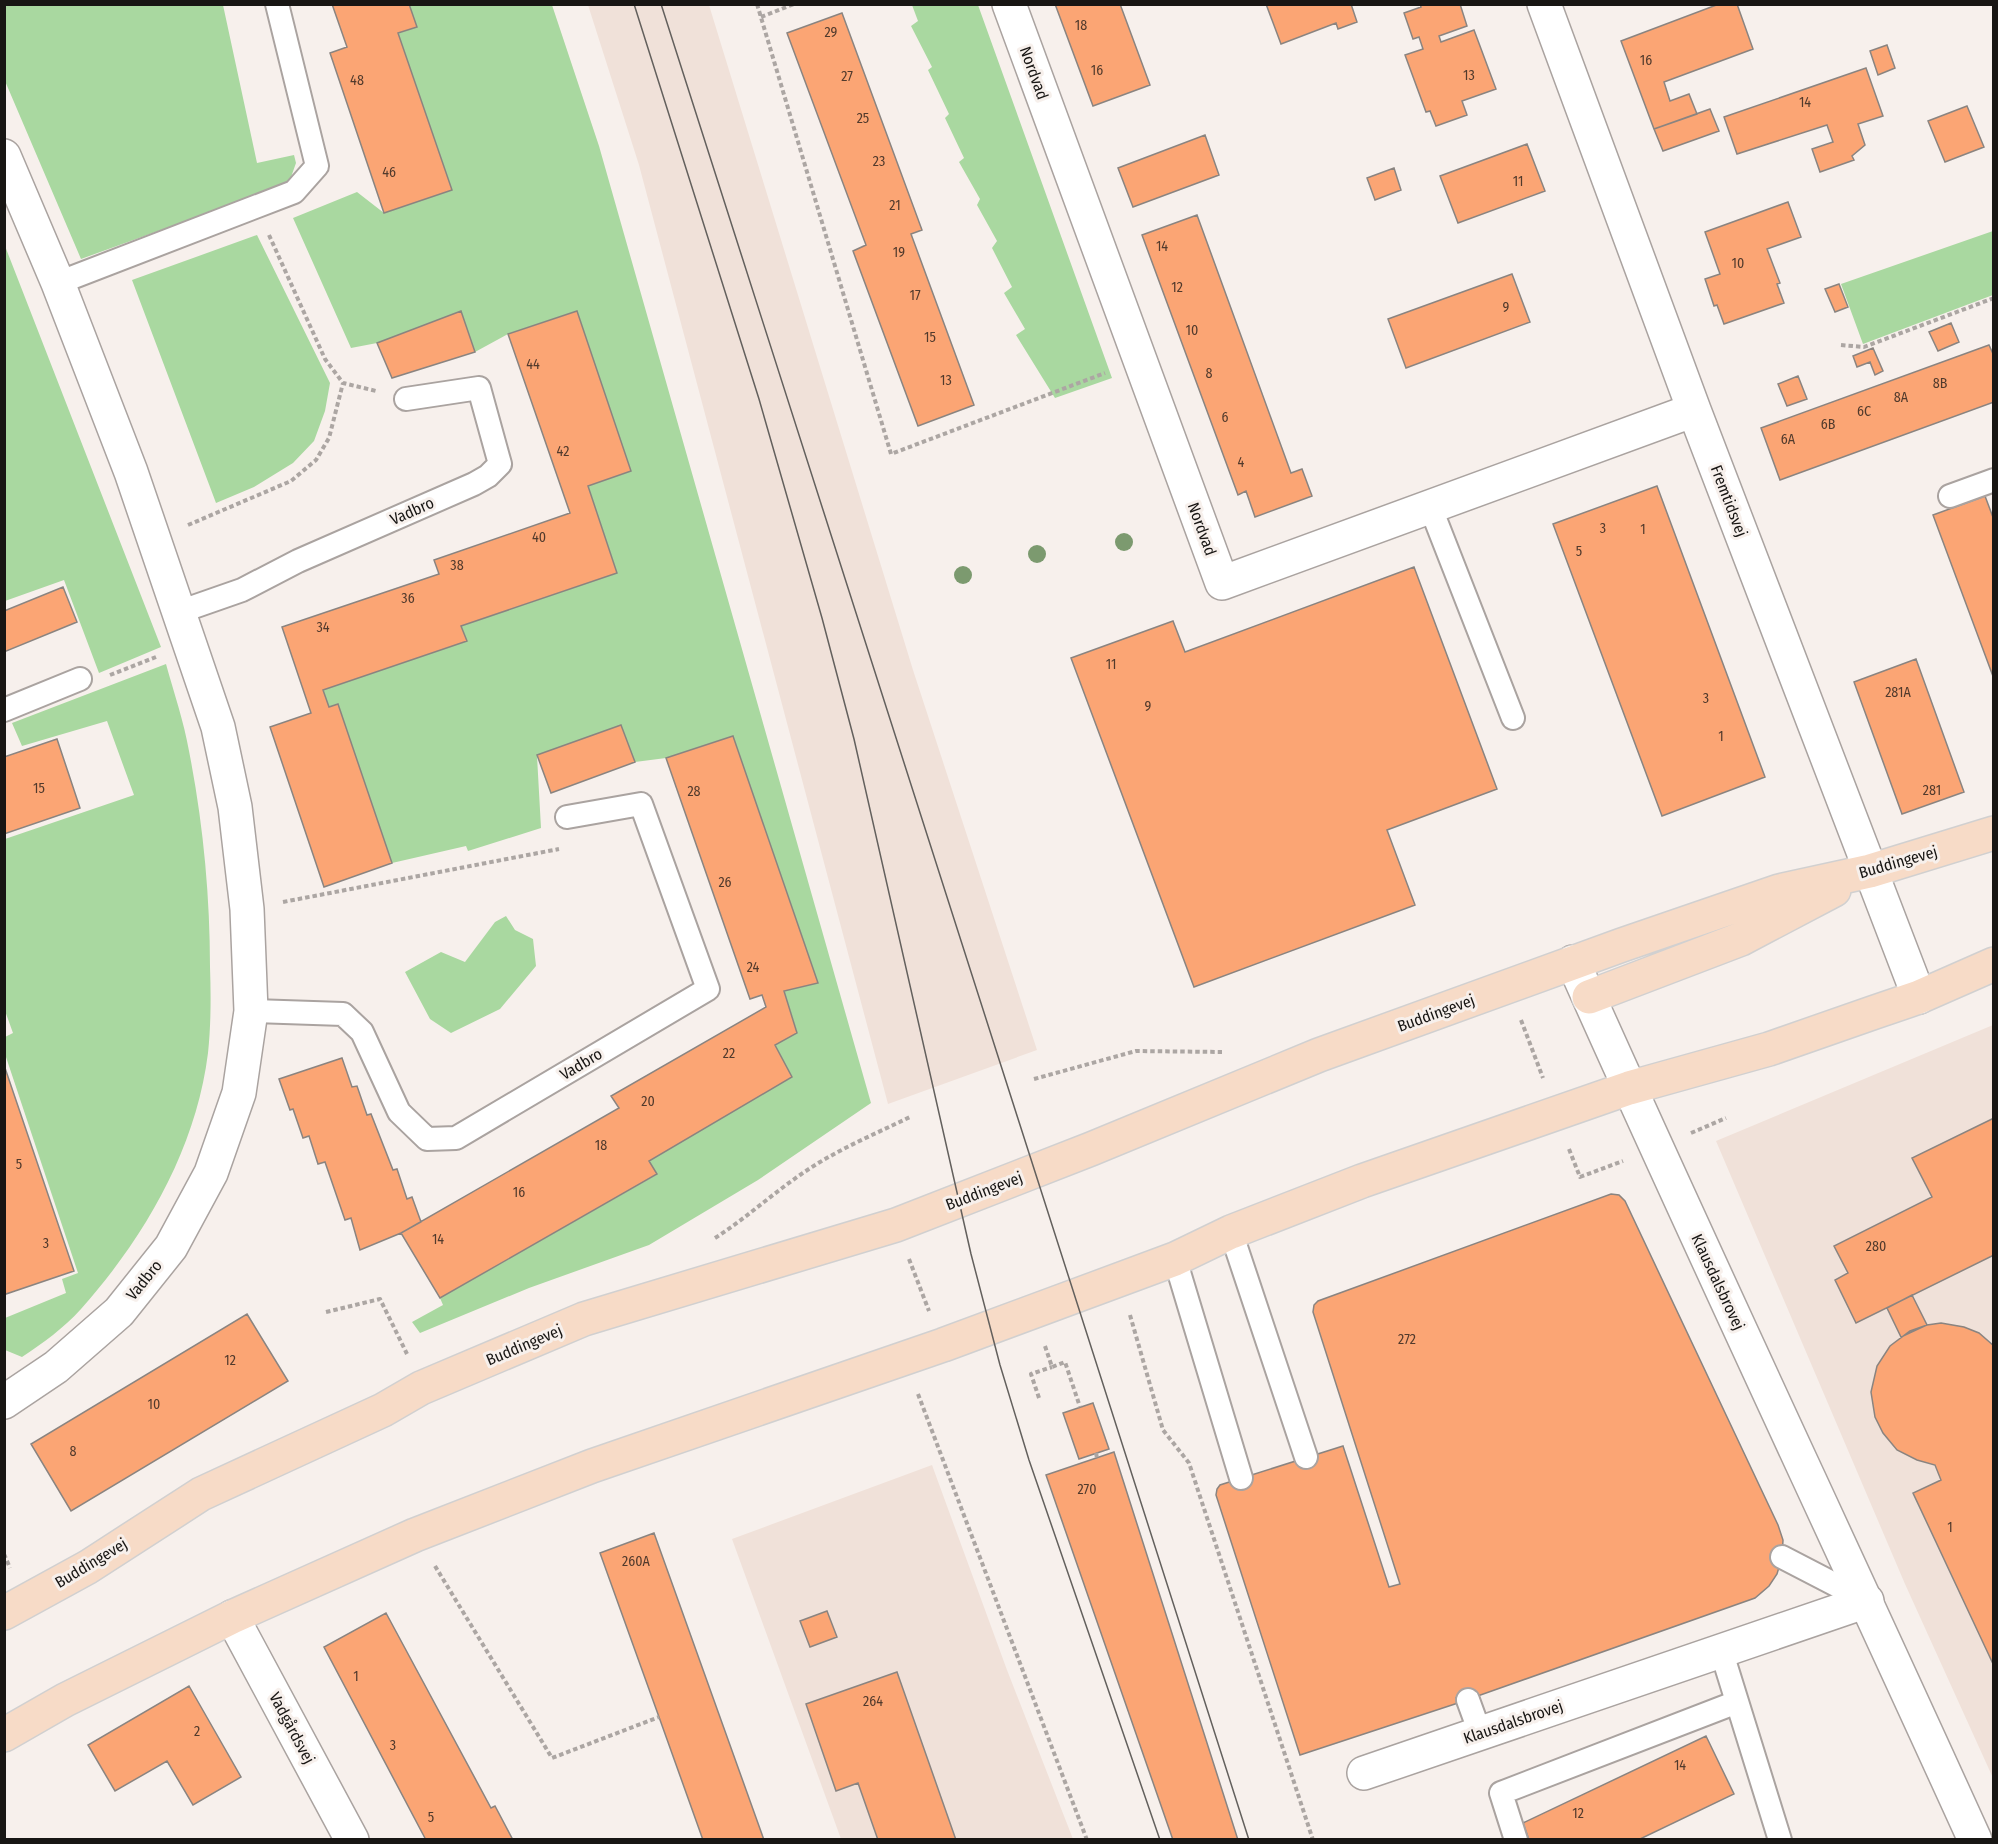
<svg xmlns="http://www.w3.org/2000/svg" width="1998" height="1844" font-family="'Fira Sans Condensed',sans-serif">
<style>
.built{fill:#f0e1d9}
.green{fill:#a9d8a0}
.building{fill:#fba574;stroke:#8a8480;stroke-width:1.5}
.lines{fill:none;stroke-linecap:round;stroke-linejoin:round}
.lane-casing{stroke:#aaa3a0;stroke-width:26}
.street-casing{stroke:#aaa3a0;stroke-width:36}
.secondary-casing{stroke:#aaa3a0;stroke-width:36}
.primary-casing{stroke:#d1d0d0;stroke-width:36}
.path{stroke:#aca6a3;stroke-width:4;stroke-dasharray:4.5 3;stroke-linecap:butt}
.lane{stroke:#fff;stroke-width:22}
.street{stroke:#fff;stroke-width:33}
.secondary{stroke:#fff;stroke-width:33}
.primary{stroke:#f7dbc7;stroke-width:33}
.tram{stroke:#63605d;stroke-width:1.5}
.tree{fill:#7c9a6f}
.labels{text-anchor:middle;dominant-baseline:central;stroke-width:6;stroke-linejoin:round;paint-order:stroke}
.number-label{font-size:14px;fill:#513a2c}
.street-label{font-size:16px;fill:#181614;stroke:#f7f0ec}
</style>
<rect width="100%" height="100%" fill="#f7f0ec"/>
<path class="built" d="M588 5H709L913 670 1037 1050 888 1104 639 165Z
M1993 1025V1778L1905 1584 1716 1141Z
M932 1465 1007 1670 1073 1839H841L732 1539Z"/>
<path class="green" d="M4 5H223L257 163 294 155 296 163 290 180 271 190 81 259 5 81Z
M409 5H552L599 146 871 1103 758 1180 649 1245 529 1288 420 1333 412 1322 443 1305 440 1298 656 1175 649 1161 792 1077 775 1045 797 1032 784 991 818 983 733 736 666 758 635 762 621 726 537 756 541 828 468 851 466 846 392 863 338 704 329 707 323 690 467 641 461 626 617 573 588 486 631 471 577 311 508 334 475 352 377 343 351 348 293 218 357 192 384 213 452 190 398 33 417 27Z
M912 5H978L1112 378 1055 398 1016 335 1025 329 1004 293 1012 287 992 248 997 241 977 205 980 199 959 162 964 158 945 118 949 114 928 70 932 67 911 26 918 21Z
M1993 231V295L1863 344 1841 284Z
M257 235 330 383 325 411 314 441 293 463 254 487 216 503 132 280Z
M5 246 161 647 99 673 64 580 5 601Z
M166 664C174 693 184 722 189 751 203 822 210 895 210 967 211 995 211 1025 208 1053 196 1149 145 1237 81 1309 64 1328 43 1343 22 1357L5 1350V1318L66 1293 62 1279 78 1273 5 1054V1037L13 1033 4 1008 5 839 134 795 107 721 22 746 12 723Z
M506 916 515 930 533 939 536 966 500 1009 451 1033 430 1019 405 972 441 952 465 962 495 922Z"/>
<path class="building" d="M332 4H409L417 27 398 33 452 190 384 213 330 53 347 47Z
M1055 4H1120L1150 85 1093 106Z
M1266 4H1351L1357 22 1338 29 1336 23 1281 44Z
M1420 4H1460L1467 26 1439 36 1441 42 1474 30 1496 89 1462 101 1467 115 1436 126 1430 111 1426 112 1405 55 1423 49 1419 37 1413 39 1404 13 1421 7Z
M1719 4H1737L1753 49 1664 82 1670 101 1689 94 1697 114 1654 129 1621 41Z
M842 13 922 230 911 234 974 405 918 426 853 251 866 245 787 33Z
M1887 45 1895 68 1878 75 1870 51Z
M1866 68 1883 116 1858 124 1865 145 1852 156 1854 160 1820 172 1812 149 1833 142 1827 125 1737 154 1724 117Z
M1967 106 1984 147 1945 162 1928 121Z
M1710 109 1719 131 1663 151 1654 129Z
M1205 135 1219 175 1133 207 1118 168Z
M1527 144 1545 191 1458 223 1440 176Z
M1394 168 1401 190 1375 200 1367 178Z
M1788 202 1801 237 1767 249 1780 283 1777 284 1784 303 1724 324 1717 305 1714 306 1705 279 1720 274 1705 232Z
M1197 215 1291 473 1302 469 1312 496 1255 517 1246 491 1238 495 1142 235Z
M1512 274 1530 322 1406 368 1388 319Z
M1839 284 1848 307 1835 312 1825 289Z
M461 311 475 352 392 378 377 343Z
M577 311 631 471 588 486 617 573 461 626 467 641 323 690 329 707 338 704 392 863 324 887 270 727 311 713 282 627 439 574 434 560 570 513 508 334Z
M1951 323 1959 342 1938 351 1929 332Z
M1989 345 1994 356V402L1780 480 1761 428Z
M1873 348 1883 371 1875 375 1870 362 1857 367 1853 356Z
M1798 376 1807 399 1787 406 1778 384Z
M1657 486 1765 777 1662 816 1553 524Z
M1985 496 1994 520V679L1933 515Z
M1414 567 1497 789 1387 830 1415 905 1194 987 1071 658 1173 621 1185 652Z
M63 587 77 622 4 652V611Z
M1916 659 1964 792 1902 814 1854 682Z
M621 725 635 762 551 793 537 755Z
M733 736 818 983 784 991 797 1033 775 1045 792 1077 649 1161 657 1174 440 1298 401 1233 619 1108 611 1096 766 1007 762 995 750 999 666 758Z
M57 739 80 808 4 834V757Z
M342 1058 352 1087 357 1086 367 1115 371 1114 393 1170 397 1169 407 1199 412 1197 421 1222 401 1233 360 1250 351 1218 345 1220 325 1162 318 1164 309 1136 303 1138 293 1109 290 1110 279 1079Z
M4 1065 74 1271 6 1294 4 1291Z
M1994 1118V1255L1856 1323 1835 1280 1848 1273 1834 1246 1932 1197 1912 1158Z
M1611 1194 1619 1195 1625 1201 1778 1525 1783 1540 1782 1557 1777 1574 1769 1586 1755 1598 1472 1698H1456L1458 1703 1300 1755 1216 1495 1217 1489 1220 1485 1343 1446 1389 1587 1400 1584 1313 1312 1314 1305 1318 1301Z
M1912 1295 1927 1325 1901 1337 1887 1308Z
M247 1314 288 1381 71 1511 31 1444Z
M1941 1323 1964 1327 1979 1333 1994 1346V1666L1913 1493 1941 1480 1935 1465 1917 1460 1897 1450 1883 1433 1875 1417 1871 1392 1877 1366 1890 1346 1910 1331 1927 1325Z
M1093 1403 1109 1449 1079 1459 1063 1413Z
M1114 1452 1238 1840H1173L1046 1475Z
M654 1533 764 1840H703L659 1717 600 1553Z
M827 1611 837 1637 810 1647 800 1621Z
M386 1613 491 1808 495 1806 513 1840H426L324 1647Z
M897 1672 956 1840H878L858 1783 836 1791 806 1704Z
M189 1686 241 1777 193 1805 167 1761 115 1791 88 1745Z
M1706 1736 1734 1794 1638 1840H1529L1523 1823Z"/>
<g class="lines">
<defs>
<path id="lane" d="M58 283 294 192 317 166 277 4
M1950 496 1994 480
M1430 506 1513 718
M179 612 242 590 298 561 474 484 488 476 500 464 479 388 406 399
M4 710 80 679
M251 1011 343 1014 362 1032 399 1112 427 1139 456 1138 708 989 641 804 567 817
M1231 1232 1306 1457
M1175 1259 1241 1478
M1782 1557 1867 1601
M1721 1650 1780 1840
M1468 1700 1480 1733
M1516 1840 1501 1793 1737 1702"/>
<path id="street" d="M1009 4 1222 583 1694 410
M1544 4 1694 410 1919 997
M4 156 58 283 131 472 218 727 235 807 247 909 251 1011 239 1093 211 1173 171 1247 119 1312 56 1367 4 1402
M232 1617 352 1840
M1364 1773 1867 1601"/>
<path id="secondary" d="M1573 962C1704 1256 1842 1547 1975 1840"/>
<path id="primary" d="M1589 997 1741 939 1834 890
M4 1613 88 1567 201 1494 383 1410 421 1388 584 1319 896 1225 1091 1149 1319 1055 1622 945 1779 891 1870 871 1994 833
M4 1735 65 1700 232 1617 415 1535 592 1466 943 1345 1175 1259 1231 1232 1362 1181 1629 1088 1769 1049 1875 1012 1919 997 1994 964"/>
</defs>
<use href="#lane" class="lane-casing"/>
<use href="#street" class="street-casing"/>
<use href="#secondary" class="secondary-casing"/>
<use href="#primary" class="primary-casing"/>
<path class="path" d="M757 4 891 454 1105 373
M761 17 794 4
M269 235 325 359 343 383 376 391
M1841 345 1864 347 1994 298
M188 525 291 481 316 460 329 438 343 383
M110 675 156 657
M283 902 559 849
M1521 1020 1543 1078
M1034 1079 1136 1051 1222 1052
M1691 1133 1726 1118
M1569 1149 1580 1177 1623 1161
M715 1238C745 1219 771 1195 800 1175 834 1151 873 1135 910 1117
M909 1259 929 1311
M326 1312 380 1299 407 1354
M1130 1315 1163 1430 1189 1463 1313 1840
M1045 1346 1052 1367 1065 1362 1080 1407
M918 1394 1087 1840
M1039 1398 1031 1374 1052 1367
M1096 1453 1097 1458
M4 1554 10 1568
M435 1566 552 1758 659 1717"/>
<use href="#lane" class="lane"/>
<use href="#street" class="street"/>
<use href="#secondary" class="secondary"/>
<use href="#primary" class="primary"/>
<path class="tram" d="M634 4 759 399 822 618 854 739 971 1254 1000 1365 1029 1460 1160 1840
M661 4 1249 1840"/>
</g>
<g class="tree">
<circle cx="1124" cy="542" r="9"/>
<circle cx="1037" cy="554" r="9"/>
<circle cx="963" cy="575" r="9"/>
</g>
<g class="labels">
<g class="number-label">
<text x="1081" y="25">18</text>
<text x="831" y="32">29</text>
<text x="1646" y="60">16</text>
<text x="1097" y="70">16</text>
<text x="1469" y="75">13</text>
<text x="847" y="76">27</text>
<text x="357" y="80">48</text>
<text x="1805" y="102">14</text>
<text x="863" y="118">25</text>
<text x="879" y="161">23</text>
<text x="389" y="172">46</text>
<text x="1518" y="181">11</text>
<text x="895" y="205">21</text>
<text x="1162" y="246">14</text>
<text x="899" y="252">19</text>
<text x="1738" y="263">10</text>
<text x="1177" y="287">12</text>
<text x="915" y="295">17</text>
<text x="1506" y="307">9</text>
<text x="1192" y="330">10</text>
<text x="930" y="337">15</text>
<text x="533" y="364">44</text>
<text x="1209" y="373">8</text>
<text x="946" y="380">13</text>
<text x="1940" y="383">8B</text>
<text x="1901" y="397">8A</text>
<text x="1864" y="411">6C</text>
<text x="1225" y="417">6</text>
<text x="1828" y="424">6B</text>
<text x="1788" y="439">6A</text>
<text x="563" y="451">42</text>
<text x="1241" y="462">4</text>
<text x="1603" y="528">3</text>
<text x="1643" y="529">1</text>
<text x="539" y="537">40</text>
<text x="1579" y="551">5</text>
<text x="457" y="565">38</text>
<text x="408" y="598">36</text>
<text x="323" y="627">34</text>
<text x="1111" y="664">11</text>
<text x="1898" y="692">281A</text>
<text x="1706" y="698">3</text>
<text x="1148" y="706">9</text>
<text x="1721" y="736">1</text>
<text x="39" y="788">15</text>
<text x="1932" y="790">281</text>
<text x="694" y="791">28</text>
<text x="725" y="882">26</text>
<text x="753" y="967">24</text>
<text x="729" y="1053">22</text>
<text x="648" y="1101">20</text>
<text x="601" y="1145">18</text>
<text x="19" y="1164">5</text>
<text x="519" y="1192">16</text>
<text x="438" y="1239">14</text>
<text x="46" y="1243">3</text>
<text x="1876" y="1246">280</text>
<text x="1407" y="1339">272</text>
<text x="230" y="1360">12</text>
<text x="154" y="1404">10</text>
<text x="73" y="1451">8</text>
<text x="1087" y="1489">270</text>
<text x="1950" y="1527">1</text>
<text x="636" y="1561">260A</text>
<text x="356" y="1676">1</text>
<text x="873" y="1701">264</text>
<text x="197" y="1731">2</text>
<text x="393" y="1745">3</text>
<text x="1680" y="1765">14</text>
<text x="1578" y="1813">12</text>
<text x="431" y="1817">5</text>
</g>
<g class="street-label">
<text transform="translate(1034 73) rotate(70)">Nordvad</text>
<text transform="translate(1729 501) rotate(69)">Fremtidsvej</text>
<text transform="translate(412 511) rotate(-24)">Vadbro</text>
<text transform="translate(1202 529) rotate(70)">Nordvad</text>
<text transform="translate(1898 862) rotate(-16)">Buddingevej</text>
<text transform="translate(1436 1013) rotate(-20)">Buddingevej</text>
<text transform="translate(581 1064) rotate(-31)">Vadbro</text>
<text transform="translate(984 1191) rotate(-21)">Buddingevej</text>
<text transform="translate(144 1280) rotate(-51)">Vadbro</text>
<text transform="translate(1718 1282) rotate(65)">Klausdalsbrovej</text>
<text transform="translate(524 1345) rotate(-23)">Buddingevej</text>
<text transform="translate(91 1563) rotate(-31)">Buddingevej</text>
<text transform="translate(1513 1722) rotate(-19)">Klausdalsbrovej</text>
<text transform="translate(292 1728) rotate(62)">Vadgårdsvej</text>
</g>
</g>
<rect width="1998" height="1844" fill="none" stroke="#181614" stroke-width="12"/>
</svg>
